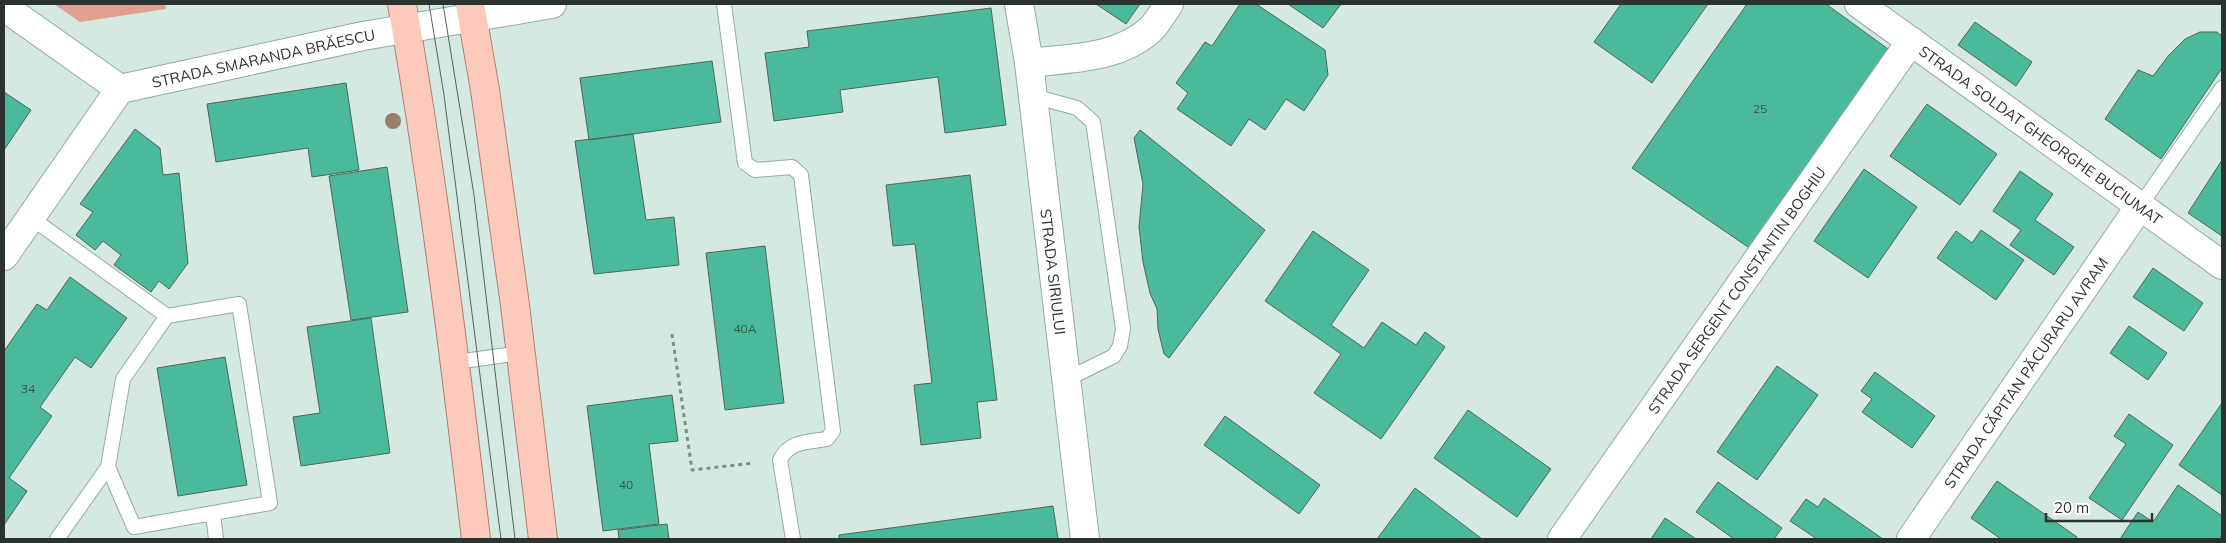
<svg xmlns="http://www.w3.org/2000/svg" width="2226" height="543" font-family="Mulish,sans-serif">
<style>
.green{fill:#dfa08e}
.building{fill:#4bba9c;stroke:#51645d}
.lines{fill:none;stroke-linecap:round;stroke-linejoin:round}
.service-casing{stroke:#96aaa3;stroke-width:16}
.minor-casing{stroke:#96aaa3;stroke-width:30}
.primary-casing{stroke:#b07e6e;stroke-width:30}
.path{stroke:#7e8d87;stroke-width:3;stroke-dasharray:4 4;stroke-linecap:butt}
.service{stroke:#fff;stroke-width:14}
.minor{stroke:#fff;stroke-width:28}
.primary{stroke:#fbcabc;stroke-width:28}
.tram{stroke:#57635e;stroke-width:1}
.tree{fill:#9b7c6b}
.labels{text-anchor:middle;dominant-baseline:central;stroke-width:4;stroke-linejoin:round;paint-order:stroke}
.number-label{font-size:12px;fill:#33554b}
.street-label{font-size:15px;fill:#2b3330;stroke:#fff}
</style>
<rect width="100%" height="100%" fill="#d3e9e1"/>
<path class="green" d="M54 4H165L166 9 80 22Z"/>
<path class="building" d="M1096 4H1140L1126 24Z
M1240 4H1256L1325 50 1328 75 1304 111 1286 99 1265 130 1249 119 1231 146 1177 109 1188 93 1176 83 1205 42 1212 46Z
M1288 4H1341L1323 28Z
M1621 4H1708L1652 83 1594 42Z
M1747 4H1826L1888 49 1751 249 1632 168Z
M991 8 1006 125 945 133 938 77 840 90 843 112 774 121 765 53 809 47 807 31Z
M1975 22 2032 62 2016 86 1958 45Z
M2200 32H2217L2222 36V68L2161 159 2105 119 2138 70 2153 76 2169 55 2185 39Z
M712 61 721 122 589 140 580 78Z
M346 83 359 170 312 177 308 148 216 162 207 104Z
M4 92 31 110 4 150Z
M1927 104 1997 154 1960 205 1890 156Z
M135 129 160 148 163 175 179 173 188 263 169 289 159 281 151 292 114 265 121 255 103 241 95 250 76 235 93 212 80 204Z
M1140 130 1265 230 1169 358 1164 354 1158 329 1157 309 1150 293 1143 262 1139 227 1143 184 1134 138Z
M633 134 646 220 674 217 679 265 594 274 575 141Z
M2222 160V236L2188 213Z
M387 167 408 312 351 320 329 176Z
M1864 169 1917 207 1868 278 1814 241Z
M2020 171 2053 194 2035 220 2074 247 2054 275 2010 245 2021 230 1993 211Z
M970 175 997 400 977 402 981 438 921 445 914 385 932 383 915 244 893 246 886 185Z
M1981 230 2024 260 1996 300 1937 258 1956 231 1972 243Z
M1313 231 1369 270 1331 325 1364 348 1382 322 1416 345 1425 332 1445 347 1381 439 1314 393 1341 354 1265 301Z
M765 246 784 403 725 410 706 253Z
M2153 268 2203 303 2184 331 2133 297Z
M70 277 127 318 91 368 75 357 40 407 52 416 9 478 27 491 4 525V351L37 304 47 310Z
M371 318 390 453 301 466 293 417 320 413 307 327Z
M2129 326 2167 353 2148 380 2110 353Z
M225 357 247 485 178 496 157 368Z
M1777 366 1818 395 1757 480 1717 452Z
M1875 372 1935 416 1912 448 1862 412 1872 399 1861 391Z
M672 395 678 441 649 444 659 524 603 531 587 406Z
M2222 403V495L2179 465Z
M1468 410 1551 469 1517 517 1434 458Z
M2129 414 2173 445 2122 520 2089 498 2126 444 2114 436Z
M1225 416 1320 485 1299 514 1204 445Z
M1997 481 2077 537 2076 539H2001L1971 518Z
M1718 482 1782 528 1774 539H1734L1696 512Z
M2178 485 2222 516V534L2219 539H2120L2138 512 2153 522Z
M1415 488 1482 539H1377Z
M1824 498 1883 539H1817L1790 521 1806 499 1818 507Z
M1053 506 1058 539H839V535Z
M1665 518 1696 539H1651Z
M667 524 669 539H619L618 530Z"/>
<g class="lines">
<defs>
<path id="service" d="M724 4 745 163 755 170 792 167 801 175 833 431 827 439C808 442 789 441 780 460L793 539
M1033 96 1077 108 1093 122 1123 329 1120 346 1114 356 1067 379
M2140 206 2222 88
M30 217 167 316
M456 362 521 353
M213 514 216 539
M57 539 108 467 123 379 167 316 239 304 270 503 134 527 108 467"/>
<g id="minor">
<path id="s1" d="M1019 4 1029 63 1085 539"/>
<path id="s2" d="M1859 4 2222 265"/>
<path d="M4 7 120 89"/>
<path d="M1029 63C1070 58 1119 59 1151 29 1158 22 1163 12 1169 4"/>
<path id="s3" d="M4 256 120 89 363 36 552 4"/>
<path id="s4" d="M1562 539 1911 41"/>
<path id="s5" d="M1911 539 2140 206"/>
</g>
<path id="primary" d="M402 4C433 181 455 360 476 539
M470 4 485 90 515 305 543 539"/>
</defs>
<use href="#service" class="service-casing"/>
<use href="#minor" class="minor-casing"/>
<use href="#primary" class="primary-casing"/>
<path class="path" d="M672 334 692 470 754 463"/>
<use href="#service" class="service"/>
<use href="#minor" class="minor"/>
<use href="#primary" class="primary"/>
<path class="tram" d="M429 4 444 95 501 539
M443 4 474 195 515 539"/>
</g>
<circle class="tree" cx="393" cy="121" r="8"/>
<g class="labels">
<g class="number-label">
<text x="1760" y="108">25</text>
<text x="745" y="328">40A</text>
<text x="28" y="388">34</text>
<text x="626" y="484">40</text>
</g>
<g class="street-label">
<text stroke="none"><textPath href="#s3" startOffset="350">STRADA SMARANDA BRĂESCU</textPath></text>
<text stroke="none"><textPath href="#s2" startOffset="224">STRADA SOLDAT GHEORGHE BUCIUMAT</textPath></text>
<text stroke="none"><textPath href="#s1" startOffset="270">STRADA SIRIULUI</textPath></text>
<text stroke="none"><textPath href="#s4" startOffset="304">STRADA SERGENT CONSTANTIN BOGHIU</textPath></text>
<text stroke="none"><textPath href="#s5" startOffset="202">STRADA CĂPITAN PĂCURARU AVRAM</textPath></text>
</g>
</g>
<rect width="2226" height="543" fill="none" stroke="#2b3330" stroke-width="10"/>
<path d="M2046 513v8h106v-8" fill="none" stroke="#2b3330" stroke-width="2.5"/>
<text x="2054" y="513" font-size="15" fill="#2b3330" stroke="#ffffff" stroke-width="4" paint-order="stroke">20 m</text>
</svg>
